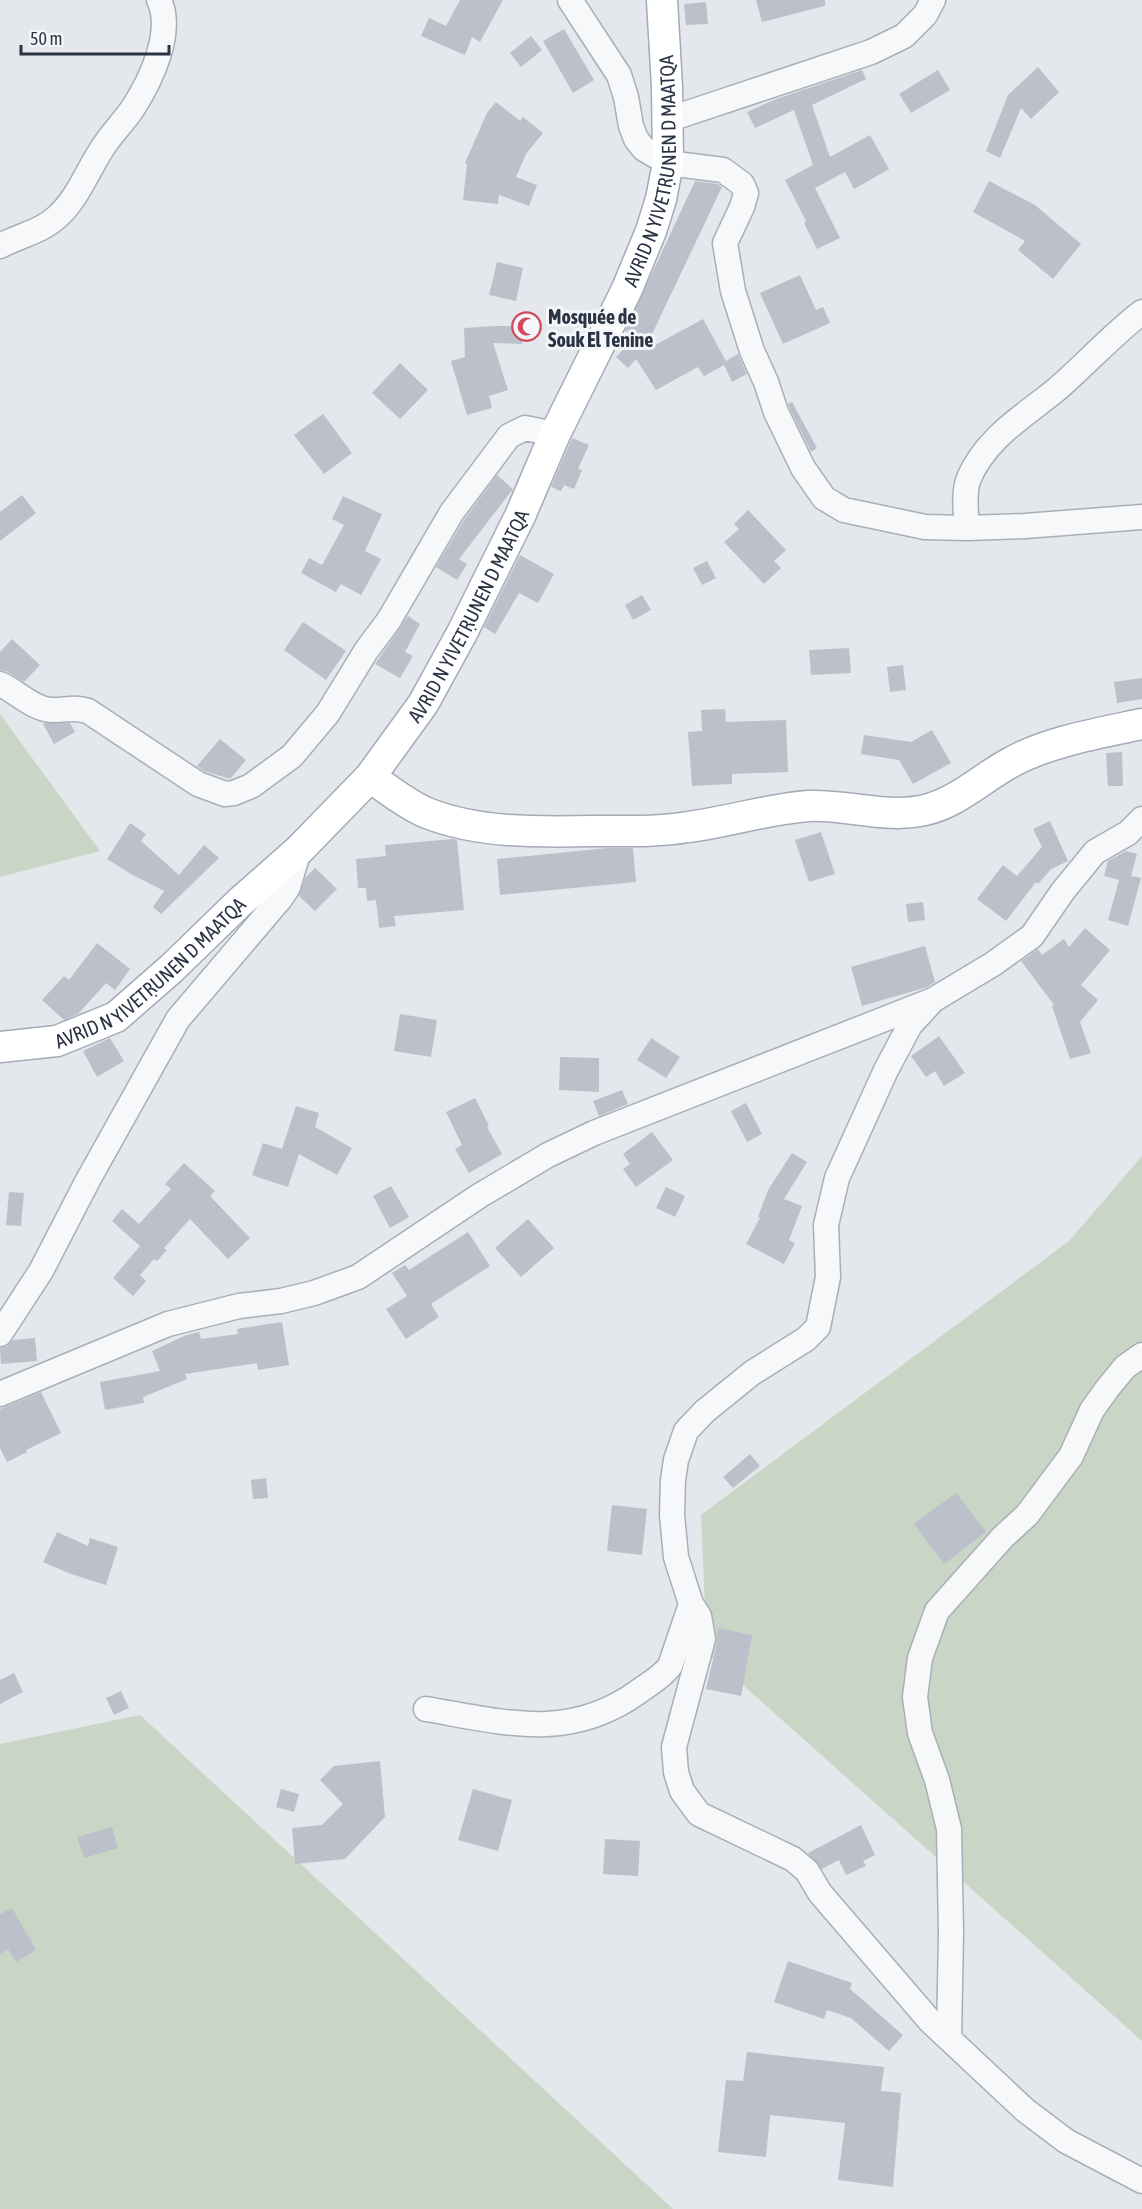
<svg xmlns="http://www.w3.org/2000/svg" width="1142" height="2209" font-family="'Asap Condensed',sans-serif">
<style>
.green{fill:#c9d6c5}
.building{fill:#bbc0ca}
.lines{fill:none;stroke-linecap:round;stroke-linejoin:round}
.minor-casing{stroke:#a9aeb7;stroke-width:27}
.major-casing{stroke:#a3abb8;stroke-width:33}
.minor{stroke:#f7f8fa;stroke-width:24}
.major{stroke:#fff;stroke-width:30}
.labels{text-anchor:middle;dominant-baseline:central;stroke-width:6;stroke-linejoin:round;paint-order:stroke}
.street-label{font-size:20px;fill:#2b3445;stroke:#f4f6f9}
.poi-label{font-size:20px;font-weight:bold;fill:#2b3445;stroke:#f4f6f9;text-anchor:start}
</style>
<rect width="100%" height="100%" fill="#e4e7ec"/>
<path class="green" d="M0 714 100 851 0 877Z
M1142 1156V2041L707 1653 701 1515 1069 1241Z
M140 1715 673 2209H0V1744Z"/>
<path class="building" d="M460 0H503L480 42 472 37 465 55 421 36 429 18 446 26Z
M756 0H825V6L762 22Z
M706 2 708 24 686 25 684 4Z
M564 29 594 80 573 93 543 41Z
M531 36 542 50 521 67 510 53Z
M1038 67 1059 92 1031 119 1021 108 1000 158 986 151 1008 95Z
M862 70 866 79 812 105 830 157 870 135 889 169 854 189 845 172 815 188 840 238 817 249 804 223 806 221 785 180 813 165 794 110 755 128 747 112 776 99Z
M938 70 950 90 911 113 899 94Z
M496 102 520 121 523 117 543 133 526 154 516 177 537 185 529 206 499 195 498 204 463 200 467 164 465 163 487 113Z
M695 181 718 184 722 187 644 351 703 319 726 361 738 354 747 374 732 382 724 365 704 376 698 367 656 390 636 359 628 368 616 357 636 336 625 331Z
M989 181 1035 205 1081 244 1053 279 1018 250 1025 241 973 212Z
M497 262 523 268 516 301 489 295Z
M800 275 816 310 823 307 830 323 783 344 760 293Z
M495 326H522V344L493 343 508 390 489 396 492 408 467 415 451 361 465 357 464 328Z
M400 363 428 390 400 419 372 393Z
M792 402 817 448 811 452 789 407 788 404Z
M323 414 352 453 324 474 294 435Z
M572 438 589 445 578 469 582 470 574 489 564 485 561 491 551 487Z
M497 475 513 489 459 559 467 564 457 580 436 567 464 520Z
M22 495 36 513 0 541V512Z
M343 496 382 514 365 551 381 559 361 595 341 584 336 592 301 573 309 558 322 565 344 525 332 519Z
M748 510 786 550 774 561 781 568 764 584 724 542 739 529 734 524Z
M520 555 554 574 538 603 519 593 495 634 484 627Z
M707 561 716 578 702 585 693 568Z
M642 595 651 610 633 620 625 605Z
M408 616 420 624 405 652 413 656 400 678 375 664Z
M303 622 346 651 326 680 284 650Z
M12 639 40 665 24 682 6 671 0 670V652Z
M849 648 851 673 811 675 809 650Z
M903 665 906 690 890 692 887 667Z
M1142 678V699L1117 703 1114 682Z
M725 709 726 722 786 720 788 772 732 774V784L692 786 688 732 702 731 701 710Z
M45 723H70L75 732 54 744 43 724Z
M932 730 951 763 913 784 899 760 861 754 864 735 911 742Z
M220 739 246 760 230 779 204 771 197 766Z
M1122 752 1123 786H1108L1106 753Z
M1050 821 1068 861 1051 869 1038 884 1036 882 1006 921 977 899 1003 865 1017 876 1042 847 1033 829Z
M130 823 146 834 141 841 179 875 204 845 219 858 161 914 153 907 164 891 131 874 107 859Z
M821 832 835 874 809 882 795 840Z
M453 839 457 840 464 910 394 916 396 926 379 928 376 900 367 901 366 888H358L356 859 386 856 385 845Z
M608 848H633L636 882 500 895 497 859Z
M1126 851 1137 854 1131 876 1141 878 1128 926 1108 920 1119 880 1104 876 1108 861Z
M315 868 337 889 315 911 299 896 305 878Z
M923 902 925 920 908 922 906 904Z
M1085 928 1110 950 1081 985 1098 1000 1080 1022 1091 1053 1070 1059 1052 1006 1054 1005 1021 961 1038 949 1042 955 1064 939 1069 947Z
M97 943 130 969 115 990 106 983 78 1014 64 1020 42 1000 64 976 69 980Z
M925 946 935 982 927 987 862 1006 851 967Z
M400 1014 437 1020 431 1057 394 1051Z
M939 1036 965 1073 944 1086 935 1071 926 1077 911 1056Z
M110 1038 124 1061 97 1077 83 1051Z
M651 1038 680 1057 666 1078 637 1060Z
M560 1057 599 1058V1092L559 1090Z
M622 1090 628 1104 599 1116 593 1101Z
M475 1098 489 1126 487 1127 502 1154 469 1173 455 1149 462 1145 446 1112Z
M746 1103 762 1134 747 1142 731 1111Z
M296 1106 319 1113 315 1127 352 1148 337 1175 299 1154 288 1187 252 1175 263 1143 282 1149Z
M652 1132 673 1160 636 1187 623 1169 630 1164 623 1154Z
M792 1153 807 1162 784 1199 802 1206 789 1240 795 1243 784 1264 746 1244 760 1218 758 1217 768 1190Z
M184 1163 215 1191 210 1196 250 1238 228 1259 190 1219 164 1248 167 1250 157 1261 154 1259 140 1275 146 1281 133 1296 113 1278 140 1246 112 1221 122 1209 139 1224 171 1189 165 1184Z
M391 1186 409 1217 390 1228 373 1196Z
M666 1187 685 1196 675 1217 656 1208Z
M9 1192 24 1193 21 1226 6 1225Z
M528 1219 554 1248 521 1277 495 1248Z
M468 1232 490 1266 431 1304 439 1317 406 1339 386 1309 407 1296 392 1273 405 1265 409 1270Z
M282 1322 289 1365 258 1370 257 1363 185 1374 187 1379 143 1397 144 1403 105 1410 100 1382 160 1371 152 1351 184 1336 199 1332 201 1339 238 1334 237 1329Z
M35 1338 37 1361 1 1364 0 1348 7 1346 13 1340Z
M41 1392 61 1433 26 1450 27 1452 7 1462 0 1448V1409Z
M750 1454 760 1466 733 1488 723 1477Z
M266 1478 268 1498 253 1499 251 1480Z
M956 1493 986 1532 944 1564 914 1524Z
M612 1505 647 1509 642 1555 607 1551Z
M57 1532 88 1546 90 1538 118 1547 106 1585 71 1574 43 1562Z
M718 1628 752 1635 741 1696 706 1689 717 1643Z
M14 1673 23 1692 0 1704V1680Z
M121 1691 129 1708 114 1715 106 1698Z
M380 1761 385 1817 345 1859 295 1864 292 1828 322 1825 343 1804 320 1780 334 1766Z
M281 1789 299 1794 294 1812 276 1807Z
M473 1789 512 1800 498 1851 458 1840Z
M861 1825 875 1855 863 1861 866 1866 846 1875 839 1860 822 1869 808 1853Z
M112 1827 118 1848 84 1858 77 1837Z
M605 1839 640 1841 638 1876 603 1874Z
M12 1908 36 1950 16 1962 8 1949 0 1954V1914Z
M788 1961 852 1983 850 1989 903 2035 889 2051 851 2018 827 2010 824 2019 774 2002Z
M747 2052 884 2067 881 2091 901 2093 893 2187 838 2180 845 2123 770 2115 766 2157 718 2152 726 2080 743 2081Z"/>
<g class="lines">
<defs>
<path id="minor" d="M570 0 619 75 626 97 631 126 636 139 644 149 668 163 723 170 742 184 746 193 742 207 725 243 733 291 752 351 766 382 776 412 803 468 824 498 844 510 925 527 967 528 1025 526 1142 517
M667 120 871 52 904 36 925 15 933 0
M0 246C18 236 41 232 57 217 77 199 86 174 100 152 109 136 123 123 133 108 151 80 174 32 159 0
M967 528C966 513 963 492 969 478 986 438 1024 416 1056 390 1085 365 1111 336 1142 312
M0 684C16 691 33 709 51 710 66 711 72 706 88 711L198 784 225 794 234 793 251 786 292 756 328 713 366 651 389 620 452 512 509 436 525 428 555 434
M933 1000 910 1025 886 1070 837 1178 826 1225 828 1277 818 1327 806 1339 752 1373 705 1411 686 1431 676 1460 673 1480 672 1515 676 1557 691 1604 699 1616 703 1639 674 1747 676 1772 682 1791 699 1814 793 1859 807 1871 820 1893 930 2021 1025 2110 1066 2141 1142 2181
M0 1334 41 1271 88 1180 178 1019 280 899 288 887 299 850
M0 1394 168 1324 239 1306 281 1301 314 1293 358 1277 479 1196 548 1155 594 1133 933 1000 993 964 1032 936 1063 891 1095 852 1128 833 1142 819
M426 1709C503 1722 569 1742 638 1692 649 1684 662 1677 670 1666L691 1604
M949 2038 951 1933 949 1829 937 1780 920 1733 915 1697 920 1658 937 1611 1003 1537 1027 1515 1071 1456 1092 1410 1107 1389 1125 1367 1142 1355"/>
<g id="major">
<path d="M370 777C388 789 407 805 427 813 480 834 542 832 598 831 628 831 658 832 688 827 728 822 767 809 808 806 847 804 886 819 925 810 956 803 981 779 1008 764 1046 742 1099 733 1142 724"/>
<path id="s1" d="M0 1047 57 1041 116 1017 172 968 240 902 299 850 370 777 423 704 462 633 520 516 555 434 627 289 651 231 661 199 668 163 667 87 662 0"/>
</g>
</defs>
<use href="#minor" class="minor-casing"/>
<use href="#major" class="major-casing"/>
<use href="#minor" class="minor"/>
<use href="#major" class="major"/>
</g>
<defs>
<symbol id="mosque-ring" viewBox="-11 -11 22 22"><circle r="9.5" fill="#f4f6f9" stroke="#d1495b" stroke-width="1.5"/><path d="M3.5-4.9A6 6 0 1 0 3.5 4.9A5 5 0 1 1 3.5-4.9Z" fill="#d1495b"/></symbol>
</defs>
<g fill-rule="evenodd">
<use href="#mosque-ring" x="510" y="310" width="33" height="33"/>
</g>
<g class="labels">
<g class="street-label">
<text stroke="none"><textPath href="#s1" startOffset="1146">AVRID N YIVETṚUNEN D MAATQA</textPath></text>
<text stroke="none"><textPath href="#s1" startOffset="660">AVRID N YIVETṚUNEN D MAATQA</textPath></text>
<text stroke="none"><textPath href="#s1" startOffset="174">AVRID N YIVETṚUNEN D MAATQA</textPath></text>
</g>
<g class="poi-label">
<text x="548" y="316">Mosquée de<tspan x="548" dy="23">Souk El Tenine</tspan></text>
</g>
</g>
<path d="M21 45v9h148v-9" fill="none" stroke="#2b3445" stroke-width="3"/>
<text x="30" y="45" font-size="18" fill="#2b3445" stroke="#f4f6f9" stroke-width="4.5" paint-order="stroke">50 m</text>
</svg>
